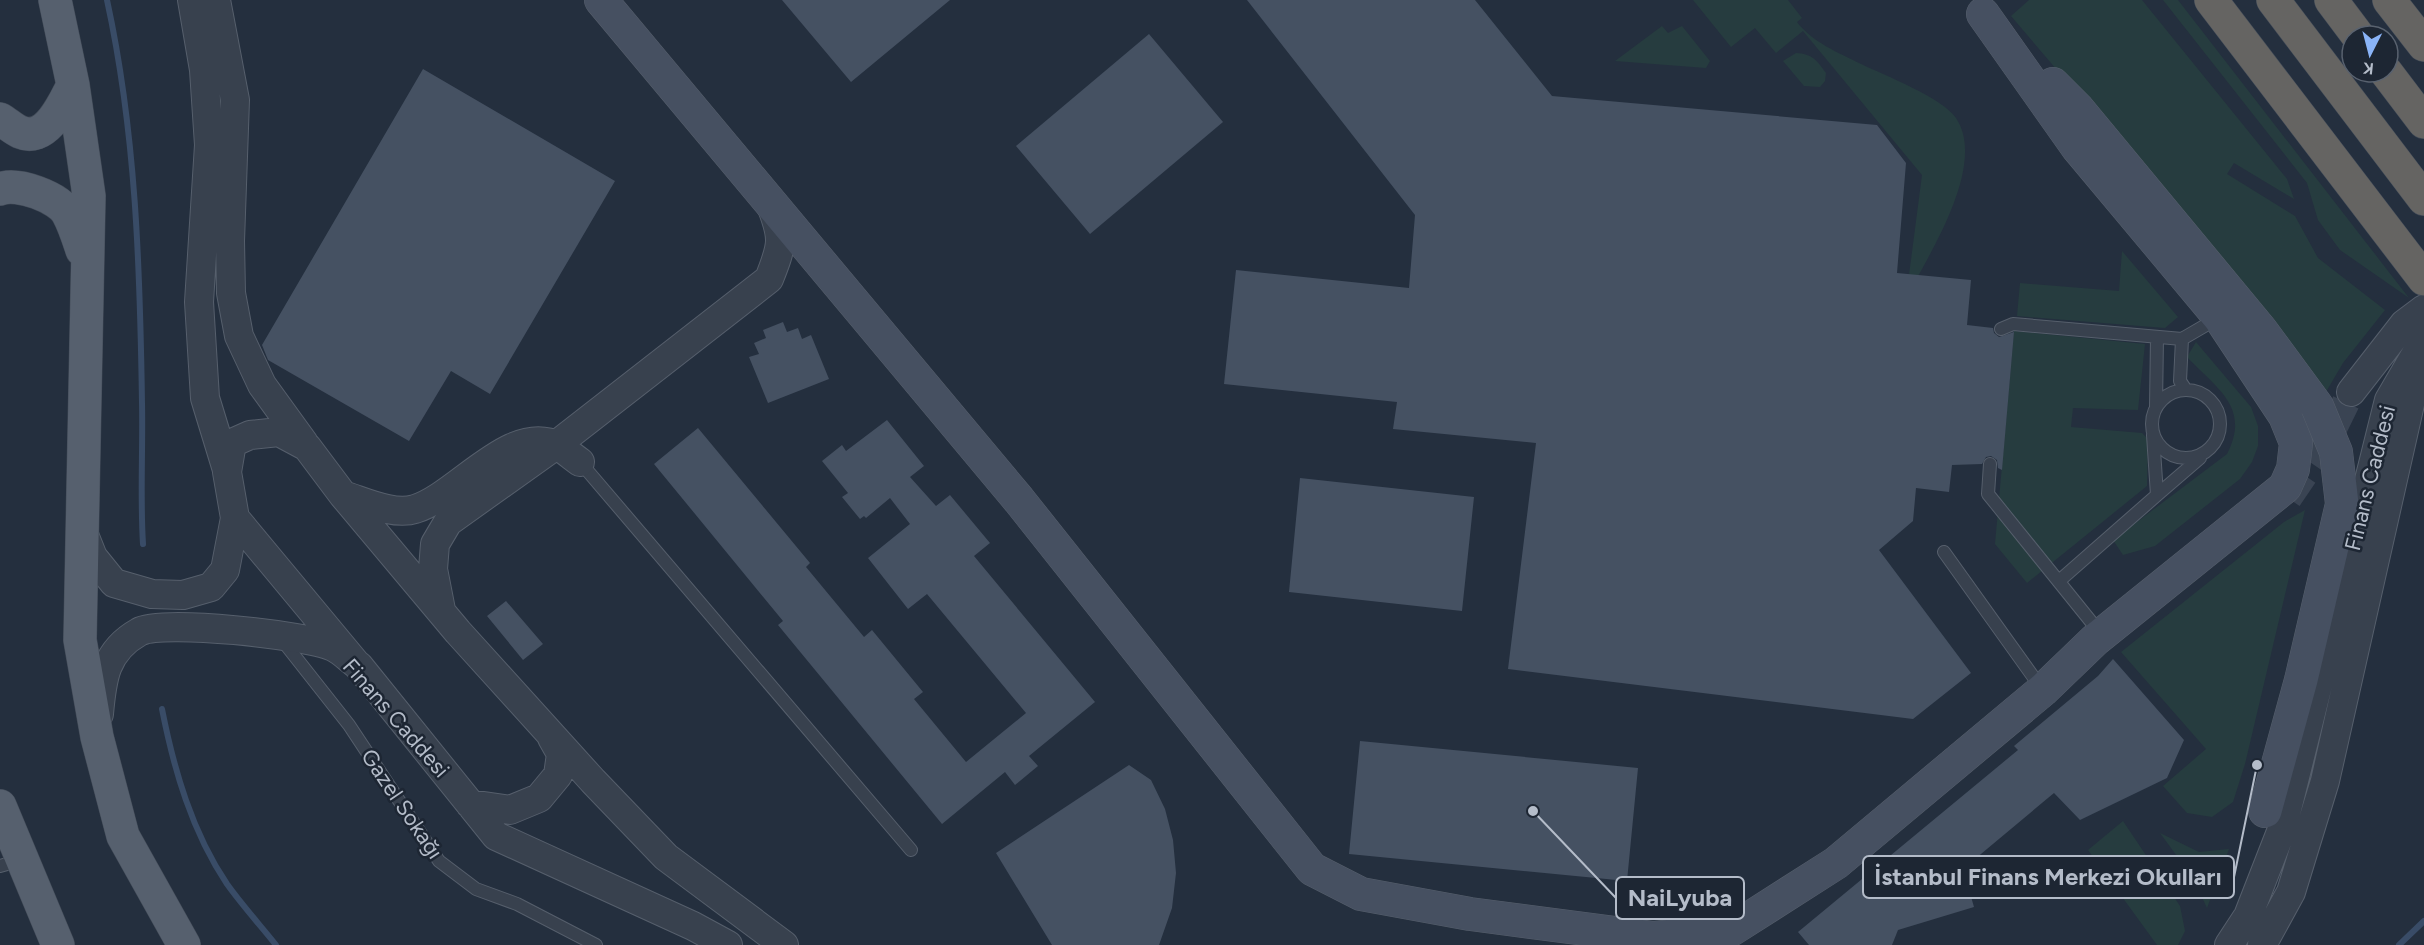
<svg xmlns="http://www.w3.org/2000/svg" width="2424" height="945" font-family="Figtree,sans-serif">
<style>
.green{fill:#263c3f}
.lines{fill:none;stroke-linecap:round;stroke-linejoin:round}
.stream{stroke:#394c67;stroke-width:6}
.building{fill:#455162}
.tertiary-tunnel{stroke:#3a4453;stroke-width:28;stroke-dasharray:28 14;stroke-linecap:butt}
.service-casing{stroke:#565f6c;stroke-width:14}
.tertiary-casing{stroke:#565f6c;stroke-width:30}
.secondary-casing{stroke:#565f6c;stroke-width:34}
.primary-casing{stroke:#414a57;stroke-width:34}
.trunk-casing{stroke:#434c59;stroke-width:34}
.service{stroke:#38414e;stroke-width:12}
.tertiary{stroke:#38414e;stroke-width:28}
.secondary{stroke:#465061;stroke-width:33}
.primary{stroke:#56606e;stroke-width:33}
.trunk{stroke:#656462;stroke-width:33}
.labels{text-anchor:middle;dominant-baseline:central;stroke-width:5;stroke-linejoin:round;paint-order:stroke}
.street-label{font-size:22px;fill:#b4bcc9;stroke:#1d2633}
.leader{fill:none;stroke:#b4bcc9;stroke-width:2}
.callout-dot{fill:#b4bcc9;stroke:#1d2633;stroke-width:2}
.callout{fill:#1d2633;stroke:#b4bcc9;stroke-width:2}
.callout-label{font-size:24px;text-anchor:middle;font-weight:bold;fill:#b4bcc9}
</style>
<rect width="100%" height="100%" fill="#242f3e"/>
<path class="green" d="M1693 0H1788L1802 18 1797 22C1812 42 1839 53 1861 64 1884 75 1943 98 1956 118 1985 161 1937 241 1916 280L1909 275 1922 175 1803 31 1776 53 1755 28 1731 47Z
M2029 0H2142L2287 179 2294 199 2234 163 2227 174 2295 216 2318 258 2385 310 2343 363 2323 397 2131 157 2011 16Z
M2163 0H2178L2409 298 2340 250 2318 220 2307 183Z
M1662 26 1668 33 1682 26 1710 61 1706 68 1615 61Z
M1796 53C1812 54 1817 60 1826 73L1825 81 1820 87 1804 86 1783 61Z
M2122 251 2178 317 2165 328 2017 316 2020 283 2119 291Z
M2014 331 2145 344 2138 410 2073 408 2071 427 2142 433 2148 439 2147 486 2027 583 1995 544Z
M2196 342 2251 407 2258 426V446L2252 462 2240 479 2155 546 2123 555 2113 540 2227 454C2251 407 2217 389 2187 357Z
M2305 510 2245 764 2233 802 2212 817 2187 813 2163 786 2206 749 2121 652 2284 522Z
M2123 821 2180 906 2185 931 2178 945H2157L2088 850Z
M2160 833 2199 852 2229 849 2207 908 2193 878Z"/>
<g class="lines">
<path class="stream" d="M107 0C136 133 140 268 142 403 143 450 140 497 143 544
M162 709C174 770 192 832 227 884 242 905 260 925 276 945
M2399 945 2424 921"/>
</g>
<path class="building" d="M782 0H950L851 82Z
M1247 0H1475L1552 96 1877 125 1906 163 1897 273 1971 280 1967 325 1993 328 1994 333 1999 337 2014 332 2002 470 1998 468 1997 460 1991 456 1986 457 1982 464 1952 465 1949 492 1916 488 1913 521 1879 550 1971 673 1913 719 1508 669 1536 443 1393 429 1397 402 1224 384 1236 270 1409 288 1415 215Z
M1149 34 1223 122 1090 234 1016 146Z
M423 69 615 181 490 394 451 371 409 441 268 360 262 345Z
M783 322 787 332 798 328 802 339 811 335 829 379 768 403 749 357 759 354 754 343 766 338 763 330Z
M887 420 924 466 910 477 936 506 950 495 990 543 974 556 1095 702 1029 756 1038 766 1015 785 1005 772 942 824 778 625 783 621 654 464 698 428 810 563 806 567 864 637 872 630 923 692 914 699 966 762 1026 713 927 594 908 609 868 558 910 524 890 498 866 518 864 516 860 519 842 497 848 493 822 461 842 445 846 451Z
M1300 478 1474 497 1462 611 1289 592Z
M506 601 543 644 523 660 487 616Z
M2113 659 2184 740 2167 778 2080 820 2054 793 1963 869 1974 907 1898 930 1892 945H1809L1798 932 2018 750 2014 746 2098 676Z
M1360 741 1638 768 1627 881 1349 854Z
M1129 765 1151 780 1165 809 1173 840 1176 873 1172 908 1159 945H1052L996 853Z"/>
<g class="lines">
<path class="tertiary-tunnel" d="M2288 498 2327 441 2351 392"/>
<defs>
<path id="service" d="M2001 329 2013 324 2182 339 2218 318
M2182 339 2180 381 2186 390
M2152 424a34 34 0 1 1 68 0a34 34 0 1 1-68 0Z
M2156 407 2157 337
M2153 435 2157 495 2200 458
M580 462 911 850
M1990 464 1988 494 2101 634
M1944 552 2042 689
M2059 581 2157 495
M282 640 349 725 439 861 476 889 517 904 596 945
M0 866 21 860"/>
<path id="tertiary" d="M192 0 204 70 209 145 199 302 205 398 227 470
M216 0 235 100 230 241 231 293 239 336 262 385 304 443
M2351 392 2404 324 2424 309
M343 495C363 501 394 516 415 509 458 496 511 422 558 446 566 451 573 457 580 462
M83 532 93 557 114 583 152 594 183 595 211 587 225 570 235 518
M441 610 433 569 435 544 448 522 556 445 769 279C783 244 784 238 770 203
M358 666 235 518 227 472 232 443 250 435 279 432 307 447 343 495 458 632 593 781 666 857 784 945
M99 714C102 679 105 651 139 632 161 619 307 635 333 647 342 651 350 660 359 666L496 836 693 926 728 945
M470 804 510 810 539 798 558 775 561 754 552 738
M2229 945 2248 916 2282 829 2389 400 2424 340
M2262 945 2291 892 2325 781 2419 364"/>
<path id="secondary" d="M601 0 1019 500 1312 869 1361 894 1470 914 1654 938 1731 930 1836 863 2043 690 2095 640 2285 487 2293 469 2296 443 2285 416 2220 318 2077 147 1983 14
M2053 84 2078 109 2261 330 2317 406 2336 452 2342 504 2301 680 2265 811"/>
<path id="primary" d="M55 0 73 85 89 196 80 640 97 737 123 836 184 945
M0 119C7 123 13 129 20 132 47 144 64 102 73 85
M0 189C17 182 59 197 68 214 74 225 78 238 82 250
M0 806 58 945"/>
<path id="trunk" d="M2211 0 2424 279
M2273 0 2424 199
M2331 0 2358 36
M2389 0 2424 45
M2386 72 2424 122"/>
</defs>
<use href="#service" class="service-casing"/>
<use href="#tertiary" class="tertiary-casing"/>
<use href="#secondary" class="secondary-casing"/>
<use href="#primary" class="primary-casing"/>
<use href="#trunk" class="trunk-casing"/>
<use href="#service" class="service"/>
<use href="#tertiary" class="tertiary"/>
<use href="#secondary" class="secondary"/>
<use href="#primary" class="primary"/>
<use href="#trunk" class="trunk"/>
</g>
<g class="labels">
<g class="street-label">
<text transform="translate(2370 478) rotate(-76)">Finans Caddesi</text>
<text transform="translate(396 718) rotate(49)">Finans Caddesi</text>
<text transform="translate(402 804) rotate(56)">Gazel Sokağı</text>
</g>
</g>
<path class="leader" d="M2257 765L2234 877M1533 811L1616 898"/>
<g class="callout-dot">
<circle cx="2257" cy="765" r="6"/>
<circle cx="1533" cy="811" r="6"/>
</g>
<g class="callout">
<rect x="1863" y="856" width="371" height="42" rx="6"/>
<rect x="1616" y="877" width="128" height="42" rx="6"/>
</g>
<g class="callout-label">
<text x="2048" y="885">İstanbul Finans Merkezi Okulları</text>
<text x="1680" y="906">NaiLyuba</text>
</g>
<g transform="translate(2370 54) rotate(186)"><circle r="28" fill="#1d2633" stroke="#59626f" stroke-width="1.5"/>
<path d="M0-4.5L10 22L0 15L-10 22Z" fill="#8ab4f8"/>
<text y="-9" font-size="16" font-weight="bold" text-anchor="middle" fill="#b4bcc9">K</text>
</g>
</svg>
